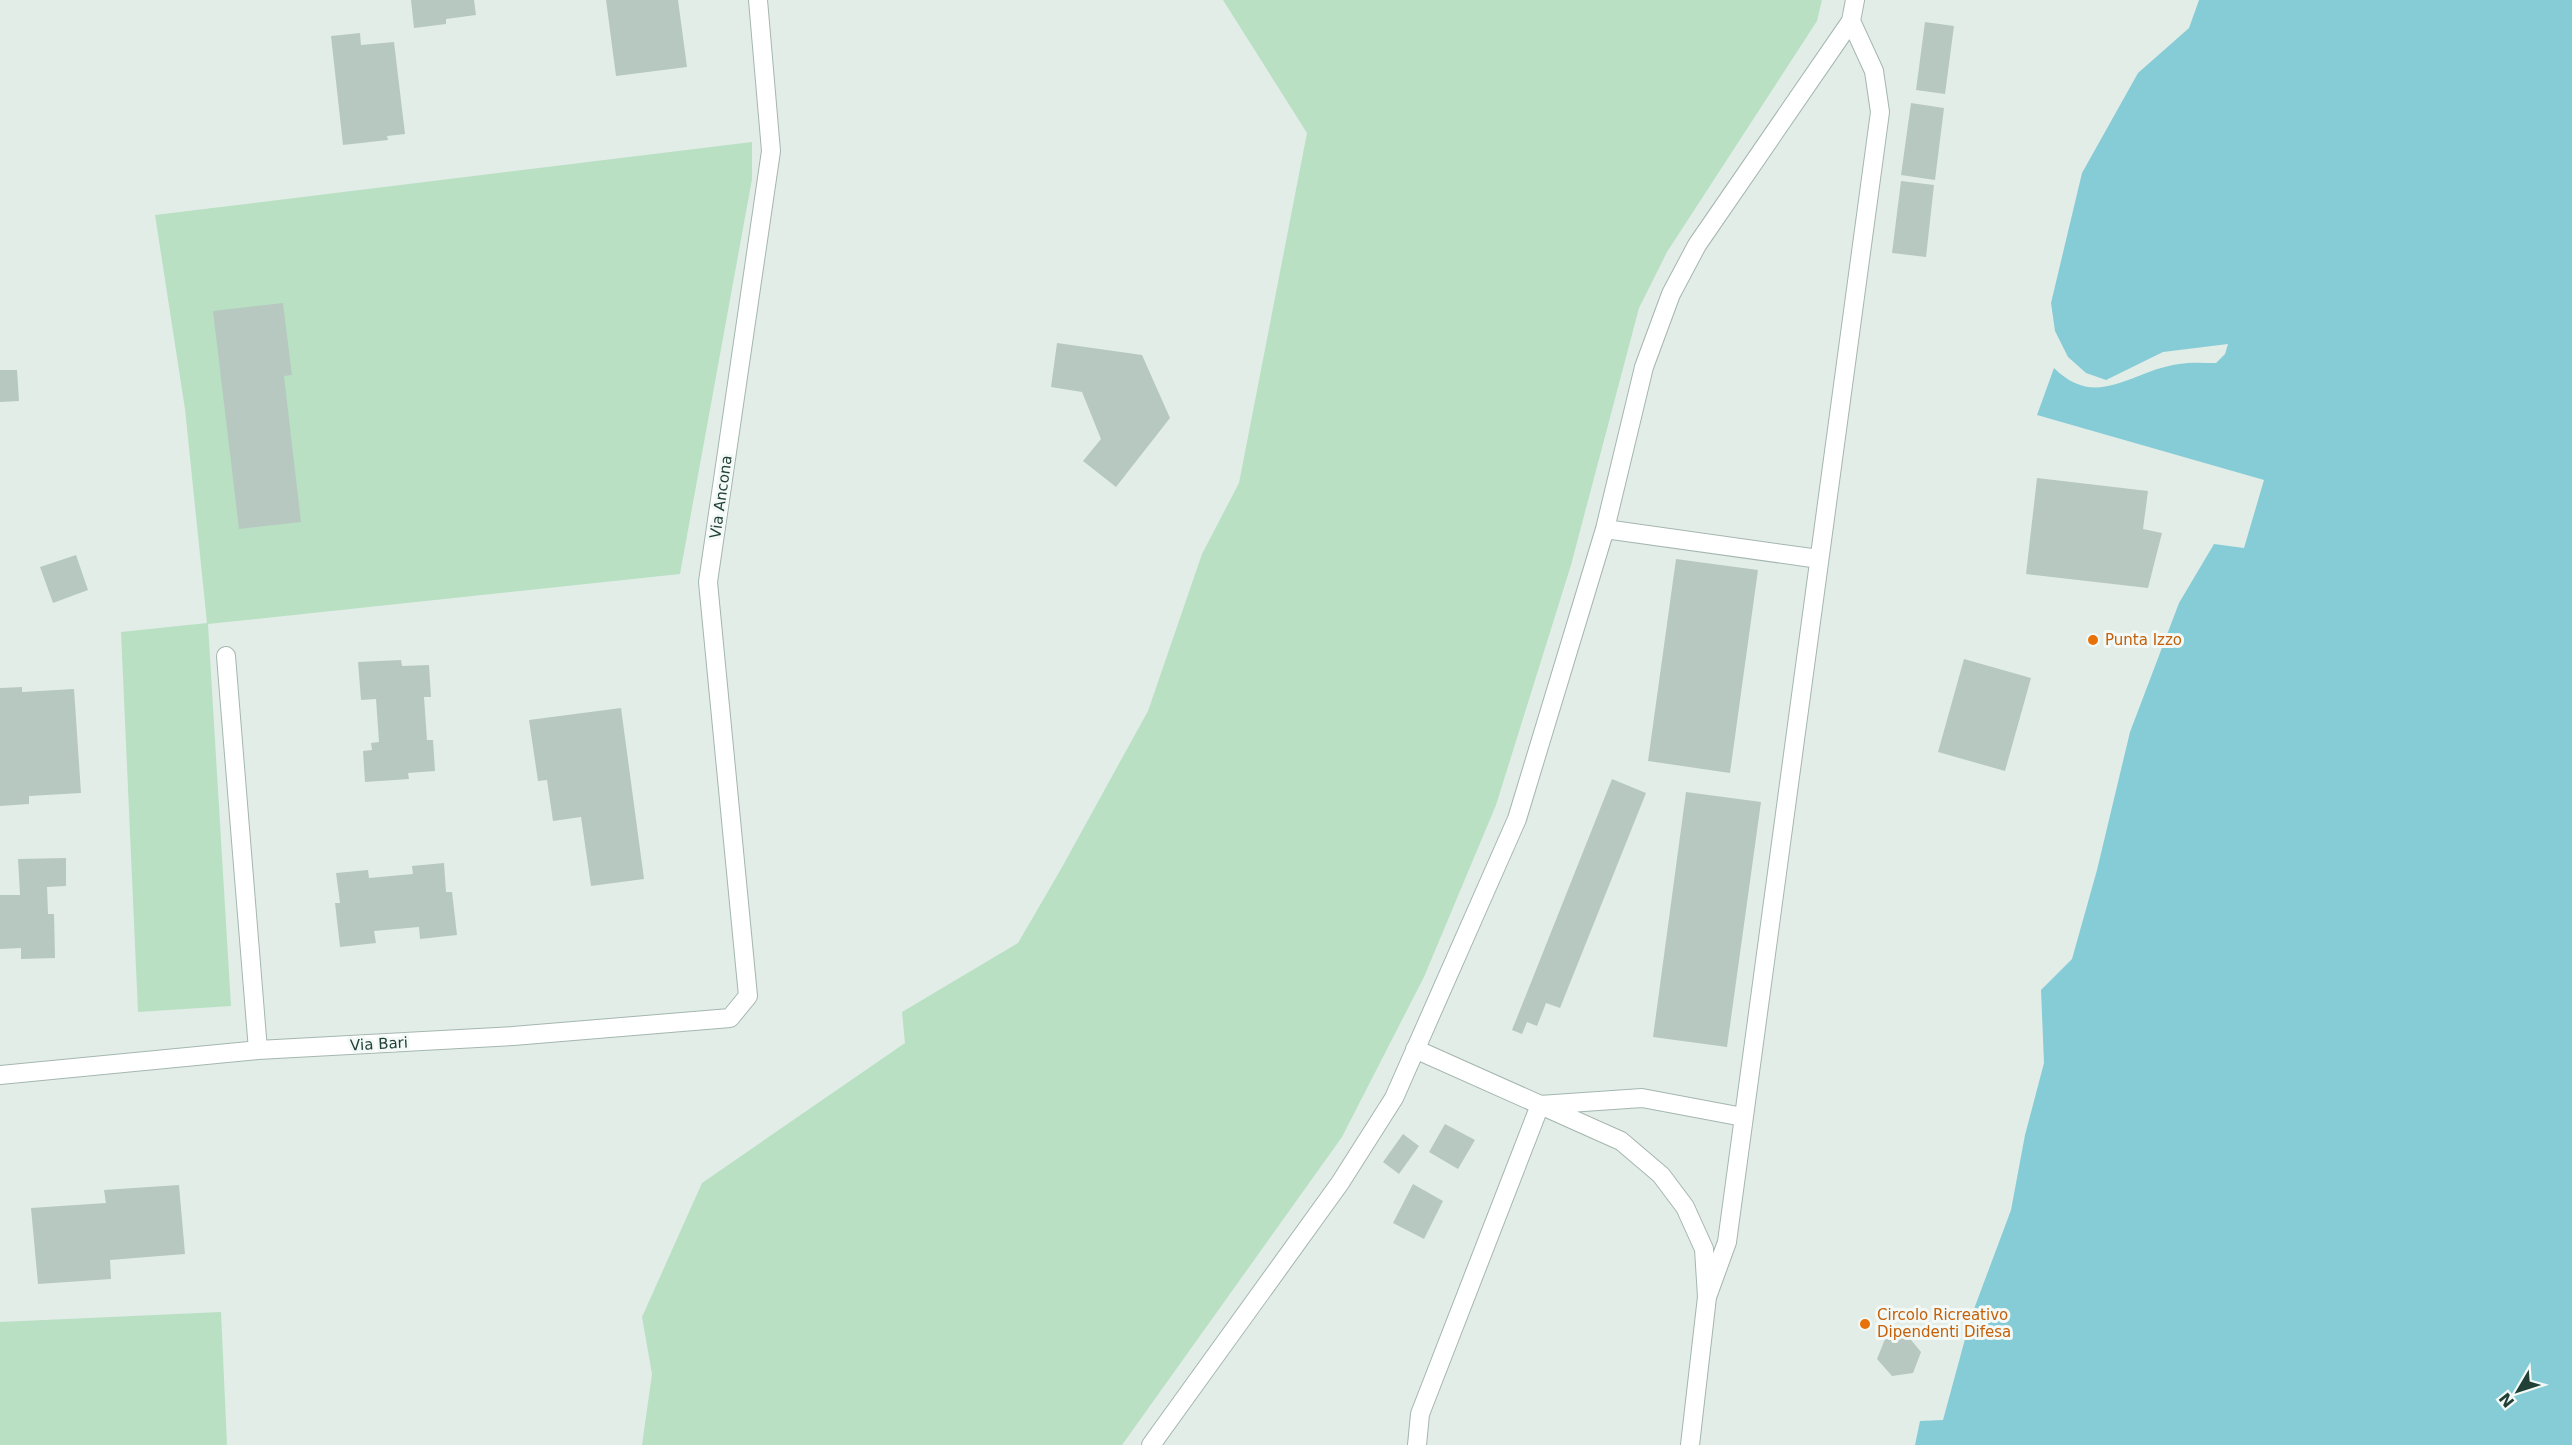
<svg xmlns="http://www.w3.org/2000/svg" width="2572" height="1445" font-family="'DejaVu Sans',sans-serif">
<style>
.green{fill:#b9e0c3}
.water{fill:#86ccd6}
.building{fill:#b7c8c1}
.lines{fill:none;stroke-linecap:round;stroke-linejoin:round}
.minor-casing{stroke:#a4b6af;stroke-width:20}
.minor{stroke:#fff;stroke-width:18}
.food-dot{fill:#e8710a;stroke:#f3f9f6;stroke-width:2}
.labels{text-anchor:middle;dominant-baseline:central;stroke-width:6;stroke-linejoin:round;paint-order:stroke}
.street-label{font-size:15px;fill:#214037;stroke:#f3f9f6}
.food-label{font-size:15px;fill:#c56008;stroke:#f3f9f6;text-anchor:start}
</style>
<rect width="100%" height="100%" fill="#e2ede8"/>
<path class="green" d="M1223 0H1822L1817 21 1667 252 1639 308 1571 565 1496 805 1424 977 1342 1137 1122 1445H642L652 1374 642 1317 702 1183 905 1043 902 1012 1018 943 1061 869 1148 711 1202 554 1239 483 1307 133Z
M752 142V179L680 574 208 624 231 1006 138 1012 121 632 207 623 185 409 155 215Z
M221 1312 227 1445H0V1322Z"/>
<path class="water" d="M2199 0H2572V1445H1915L1920 1421 1943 1420 1971 1317 2011 1210 2025 1135 2044 1063 2041 990 2072 959 2097 870 2130 732 2179 603 2214 544 2244 548 2264 480 2037 415 2054 368C2097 411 2132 370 2179 364 2191 362 2204 363 2216 363L2225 354 2228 344 2163 352 2106 380 2086 373 2068 357 2055 331 2051 303 2082 173 2138 73 2189 28Z"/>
<path class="building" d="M411 0H474L476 15 446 19V24L414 28Z
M606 0H678L687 67 616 76Z
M1925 22 1954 26 1945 94 1916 90Z
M360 33 361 45 394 42 405 134 387 136 388 140 343 145 331 36Z
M1911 103 1944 108 1935 180 1901 175Z
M1901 181 1934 185 1926 257 1892 253Z
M283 303 292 375 284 376 301 522 239 529 213 311Z
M1057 343 1142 355 1170 418 1116 487 1083 461 1101 439 1082 392 1051 387Z
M0 370H17L19 401 0 402Z
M2037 478 2148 491 2143 529 2162 533 2148 588 2026 574Z
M76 555 88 590 53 603 40 567Z
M1676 559 1758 570 1730 773 1648 761Z
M1964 659 2031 678 2005 771 1938 752Z
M401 660 402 666 429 665 431 697H424L427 740H433L435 771 408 773 409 779 365 782 363 751 372 750 371 743 379 742 376 699 361 700 358 662Z
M22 687V692L74 689 81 793 29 796V804L0 806V688Z
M621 708 644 879 591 886 581 817 553 821 547 780 538 781 529 720Z
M1612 779 1646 793 1560 1008 1546 1003 1537 1026 1527 1022 1522 1034 1512 1030Z
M1686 792 1761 802 1727 1047 1653 1037Z
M66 858V886L47 887 48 914H54L55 958 21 959V948L0 949V895H20L18 859Z
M444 863 446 892H452L457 935 420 939 419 927 374 931 376 943 340 947 335 903H340L336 873 368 870 369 878 413 874 412 866Z
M1445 1124 1475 1140 1458 1169 1429 1152Z
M1403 1134 1419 1146 1399 1174 1383 1162Z
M1413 1184 1443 1201 1424 1239 1393 1223Z
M179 1185 185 1254 110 1260 111 1279 38 1284 31 1208 106 1203 104 1190Z
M1907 1335 1921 1352 1913 1373 1892 1376 1877 1359 1885 1339Z"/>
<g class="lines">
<defs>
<path id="minor" d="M1605 529 1819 559
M226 656 258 1050
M1415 1049 1621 1141 1661 1175 1685 1207 1704 1249 1707 1297 1690 1445
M0 1075 258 1050 513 1036 730 1018 748 996 708 582 771 151 758 0
M1707 1297 1727 1242 1880 112 1874 71 1851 21
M1151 1445 1340 1183 1394 1098 1517 819 1605 529 1644 367 1671 294 1697 245 1851 21 1855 0
M1417 1445 1420 1414 1540 1105 1642 1098 1743 1117"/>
</defs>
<use href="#minor" class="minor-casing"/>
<use href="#minor" class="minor"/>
</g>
<g class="food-dot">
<circle cx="2093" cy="640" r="6"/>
<circle cx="1865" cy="1324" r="6"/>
</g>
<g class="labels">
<g class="street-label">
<text transform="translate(721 497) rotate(-82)">Via Ancona</text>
<text transform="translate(379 1044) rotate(-3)">Via Bari</text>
</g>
<g class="food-label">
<text x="2105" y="640">Punta Izzo</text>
<text x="1877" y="1315">Circolo Ricreativo<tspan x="1877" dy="17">Dipendenti Difesa</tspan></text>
</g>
</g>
<g transform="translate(2518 1391) rotate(231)" stroke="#f3f9f6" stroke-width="4.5" paint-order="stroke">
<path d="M0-4.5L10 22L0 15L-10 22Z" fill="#214037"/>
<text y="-9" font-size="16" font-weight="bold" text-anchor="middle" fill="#214037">N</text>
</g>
</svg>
